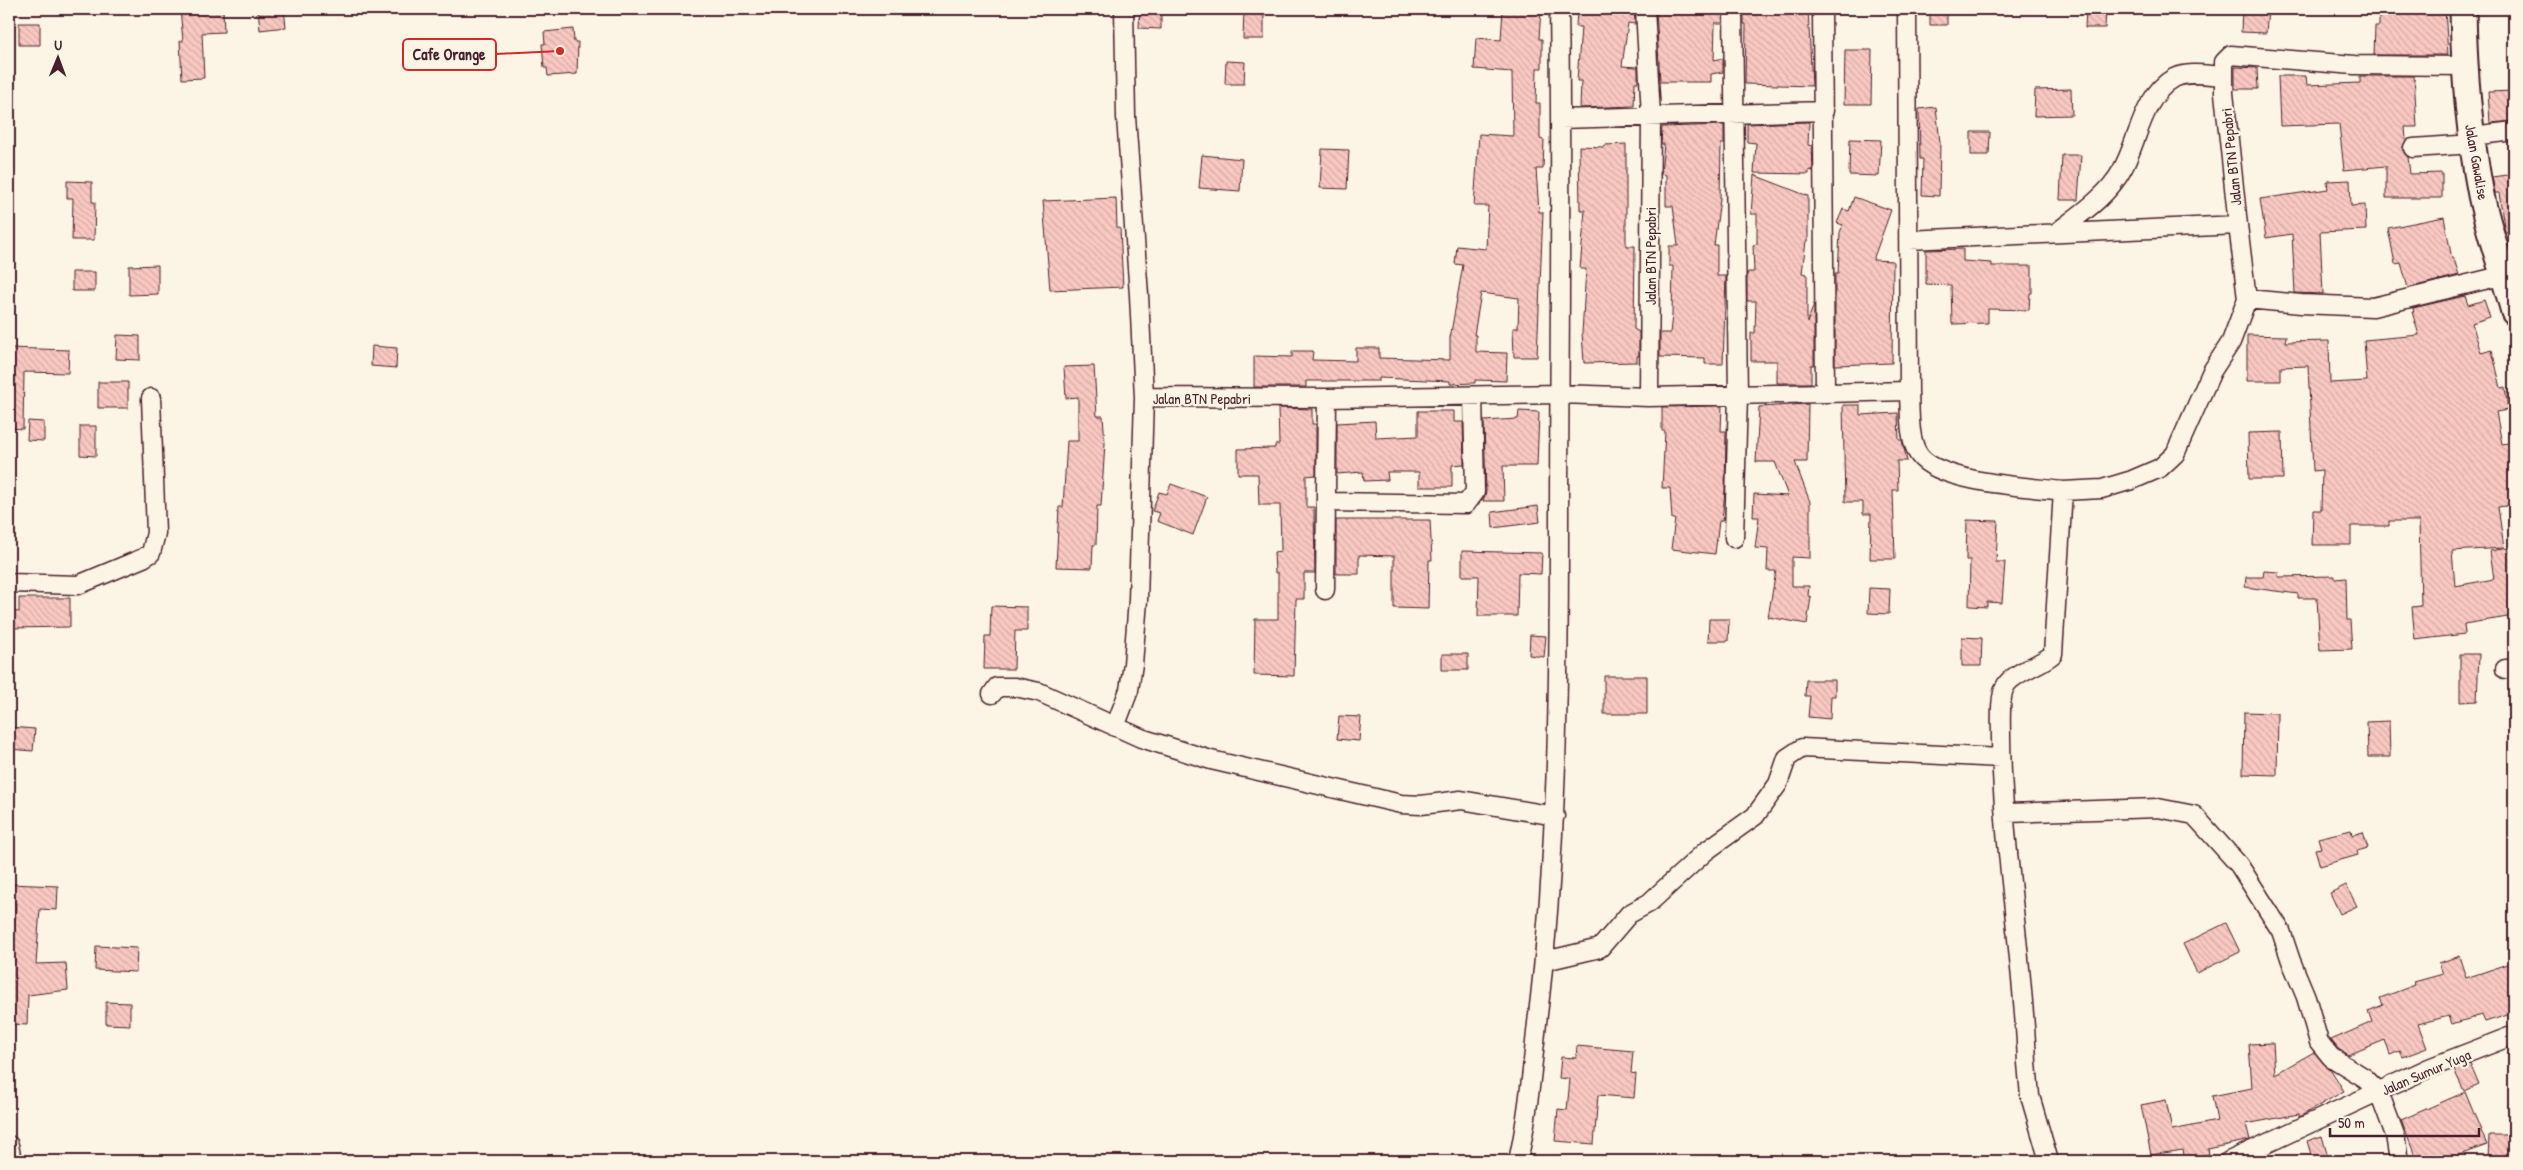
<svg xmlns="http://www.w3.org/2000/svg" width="2523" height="1170" font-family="'Patrick Hand',sans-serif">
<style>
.building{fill:url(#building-back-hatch);stroke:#4a1f2b}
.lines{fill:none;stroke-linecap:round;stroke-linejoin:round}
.street-casing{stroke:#4a1f2b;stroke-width:21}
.secondary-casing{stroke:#4a1f2b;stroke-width:29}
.street{stroke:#fcf5e5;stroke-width:18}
.secondary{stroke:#fcf5e5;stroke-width:25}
.labels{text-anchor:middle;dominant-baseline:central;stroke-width:4.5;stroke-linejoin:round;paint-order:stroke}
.street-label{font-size:15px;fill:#4a1f2b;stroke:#fcf5e5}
.leader{fill:none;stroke:#d62828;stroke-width:2}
.callout-dot{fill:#d62828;stroke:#fcf5e5;stroke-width:2}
.callout{fill:#fcf5e5;stroke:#d62828;stroke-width:2}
.callout-label{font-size:16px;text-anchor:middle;font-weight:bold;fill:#4a1f2b}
</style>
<defs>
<pattern id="building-back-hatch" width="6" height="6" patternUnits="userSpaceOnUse" patternTransform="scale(1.25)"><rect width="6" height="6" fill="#f8c8c1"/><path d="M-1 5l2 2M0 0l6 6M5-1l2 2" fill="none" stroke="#d6aba6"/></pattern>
</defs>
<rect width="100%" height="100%" fill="#fcf5e5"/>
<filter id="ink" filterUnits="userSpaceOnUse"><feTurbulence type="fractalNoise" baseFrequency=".02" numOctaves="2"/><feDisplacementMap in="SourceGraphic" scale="10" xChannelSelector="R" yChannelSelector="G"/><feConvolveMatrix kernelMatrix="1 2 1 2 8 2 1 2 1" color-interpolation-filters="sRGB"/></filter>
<g filter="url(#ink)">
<path class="building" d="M180 9H223L224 32 202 33 204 78 182 79 180 41H183Z
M258 9H284L286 27 260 30Z
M1140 9H1161V29L1139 28Z
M1244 9H1264V39H1243Z
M1503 9H1541L1539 39H1542V68H1537L1536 103H1540V139L1544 140 1543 169H1536L1539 212H1543L1537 357H1514L1513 328H1518L1519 298 1481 293 1474 335H1476V352L1507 353 1506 381 1475 380V383L1450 384V381L1379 378V381H1306V387H1254V356L1292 357V351H1313L1312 360 1356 361V348H1379V358L1450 360V338L1463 265 1455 264 1457 246 1486 249 1488 206H1474L1479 134 1513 136 1512 72 1474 69 1476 38 1501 40Z
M1577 9H1634L1635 24 1628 23 1622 66 1638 67V82H1635L1634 106 1580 108 1581 81H1577L1581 27H1576Z
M1656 9H1722L1723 23H1715L1714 60 1723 58V72L1711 74V82H1660Z
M1744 9H1808L1812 86 1745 84 1746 24H1744Z
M1930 9H1947V25H1930Z
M2086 9H2106L2105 28H2085Z
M2242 9H2268L2266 33 2241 32Z
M2379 9H2445L2448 55H2374L2375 26H2379Z
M19 23H40V45H19Z
M573 29 574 42H578L577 74 548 76 547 68H544L542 44H545L544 32Z
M1845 50H1872L1871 104H1844Z
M1226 61 1245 62 1244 84H1225Z
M2235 67 2257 68 2258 89H2235Z
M2278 76H2306L2307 85 2360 83V76H2414L2417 127H2405L2406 140 2402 149 2408 157 2410 174 2442 173V198H2386V166L2344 170 2339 124 2280 126Z
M2071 89 2072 115 2034 116 2035 90Z
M2514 91V121L2490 123 2488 92Z
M1936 107 1940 142 1939 196 1922 195 1923 159H1920L1919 109Z
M1809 122 1808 145 1812 146 1813 171 1809 170V174L1754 173 1756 143 1747 142V124Z
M1724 125V144H1721L1720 199 1714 245H1717V276H1726L1723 364H1705V358L1660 357V333H1670L1672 315 1673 266H1669V246H1678L1673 206H1666V175L1661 174 1664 144H1661L1662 127Z
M1971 132H1990L1989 155H1971Z
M1850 139 1881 140 1879 176 1849 175Z
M1626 144V246H1635L1634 329 1639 332V356H1637V362L1584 363 1582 333 1586 269H1580L1585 210H1580L1579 146 1604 147V145Z
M1322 149 1349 150 1347 189 1320 188Z
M1202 155 1242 159 1240 191 1199 188Z
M2062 155H2081L2078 200H2060Z
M2514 174V231L2505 232 2499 193H2495L2492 177Z
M1754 175 1808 196V241H1806L1802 273 1807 274V323L1814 304V365H1811V383H1777V361H1751V333H1755L1756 301H1747V275L1748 272H1754L1753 245 1757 244V214H1751Z
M2350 180 2351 206 2365 205 2366 230 2320 232 2323 294 2295 293 2292 234 2266 238 2260 199 2328 189 2327 181Z
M67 181 92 182V202H95L94 240H72L73 198H67Z
M1854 197 1891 210 1873 260 1893 261 1892 363 1835 365V274H1838L1840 232 1843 225 1837 223 1843 209 1849 211Z
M1116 198 1117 228H1120L1123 287 1050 290 1043 201Z
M2444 217 2452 259H2454L2459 275 2408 288 2401 263 2395 264 2388 228Z
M1963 249V261L1992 263V266H2032V293H2030L2029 310 1988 309V323L1952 324 1951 285 1926 284V250Z
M158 265V294L129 295V266Z
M72 272H95V291H72Z
M2465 296 2468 305 2484 300 2490 317 2472 323 2481 353 2492 350 2501 388 2505 387 2508 410 2496 412 2502 444 2514 442V505L2498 507 2504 548 2452 551 2455 586 2494 579 2490 551 2514 547V616L2464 624 2465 634 2415 640 2412 607 2421 606 2419 521H2389V526H2351V545H2312L2313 510H2321L2322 470 2313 471 2308 366 2281 367V381H2247V335L2286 336 2285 342 2329 341 2330 383 2367 381 2364 340 2419 335 2412 312H2414L2413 308Z
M117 335 140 336V360L116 359Z
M372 346 397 348 396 368 371 366Z
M9 348 69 350 68 373 24 372 23 429 9 428Z
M1094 366 1097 416H1103L1105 443 1101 506H1097L1096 545H1093L1092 568 1056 567 1059 507H1063L1067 441H1078V397L1066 398 1064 367Z
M98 382H128V408H98Z
M1808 404 1807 462H1795L1810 502V558L1792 557V586H1809L1808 596 1811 597 1807 624 1768 617 1776 571H1767L1768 549 1755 548 1759 517H1753L1754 494 1788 496 1775 462H1756L1759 407Z
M1843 405H1860V415L1898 413 1899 440H1902L1907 461H1897L1898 490H1893L1895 559H1870L1871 514H1863V502H1845Z
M1722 406 1721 431H1726L1725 491 1722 521H1719L1715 554 1671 549 1675 519H1672L1670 488H1662L1665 431H1662V407Z
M1278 408 1312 409V424H1316V475L1306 476V507H1314L1315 573H1304V599H1296L1294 676 1254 675 1255 619H1278V573H1275L1274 552 1281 551 1280 505H1259L1258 474H1238V449L1275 448V445L1279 444Z
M1418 411H1454V422H1463L1464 464 1452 465V487H1419V472H1387L1388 480 1364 481 1363 472 1337 474V423L1375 421 1376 438 1418 436Z
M1519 411 1539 412 1537 466H1503L1504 501H1483L1486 492 1484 421 1518 419Z
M28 421 44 422V441L27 440Z
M80 426H96V456L80 455Z
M2282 432 2283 479H2249L2248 433Z
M1171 484 1207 497 1193 535 1157 521 1160 513 1152 511 1159 492 1167 494Z
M1538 506 1540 522 1493 528 1492 512Z
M1336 520H1430L1432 560H1429L1428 609 1394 608V556L1359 555V574H1336Z
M1967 520 1998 521 1996 562H2005L2002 603 1987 602V607L1969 606 1970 560H1966Z
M1462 551 1542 553 1541 574 1518 573 1517 616H1478L1479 576H1462Z
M2264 571 2279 572 2278 577 2335 576V579L2346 578 2347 620H2350L2352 649 2320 650 2317 598H2298V594L2245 587 2246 577H2263Z
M1869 588 1890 589 1889 614 1868 613Z
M19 598H70V627L9 628V611L19 612Z
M991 606 1027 607V631H1015L1014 669H984L985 636H990Z
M1709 619H1729L1728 641H1708Z
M1530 635 1546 636 1544 657 1529 655Z
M1962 637 1982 638 1981 666H1962Z
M1442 654H1468V670H1442Z
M2460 654H2479L2477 701 2460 702Z
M1604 676H1647V714H1604Z
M1806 680H1835V696H1831L1830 719 1808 717 1810 696H1805Z
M2244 712 2278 713 2277 775 2243 774Z
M1339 716 1361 717 1359 741 1337 739Z
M2389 721 2390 757H2368L2367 722Z
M9 727 35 729 33 751 9 749Z
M2351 830 2352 835 2363 832 2368 848 2357 851 2358 855 2320 866 2315 849 2321 848 2318 838Z
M9 884 58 886 57 910 40 909 36 964 66 963 68 990 28 995 27 1025 9 1024V1005L12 1006V953L16 903H9Z
M2346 885 2357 906 2340 914 2330 893Z
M2226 923 2240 952 2197 973 2183 944Z
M96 946 137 948 136 972 95 970Z
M2459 956 2466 978 2514 962V1013L2485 1022 2482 1015 2452 1024 2449 1016 2418 1024 2427 1048 2403 1057 2400 1051 2390 1055 2385 1040 2348 1055 2338 1049 2331 1040 2372 1022 2368 1011 2383 1005 2380 998 2415 985 2414 982 2443 974 2439 963Z
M106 1002 130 1003V1025L106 1024Z
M2273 1043 2275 1074 2314 1052 2331 1070 2344 1091 2299 1117V1114L2246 1124 2250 1140 2208 1149 2209 1154 2185 1160 2183 1150 2151 1155 2141 1105 2166 1100 2172 1130 2217 1121 2212 1096 2252 1088 2249 1044Z
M1577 1046 1633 1051 1631 1073 1636 1074 1634 1098 1598 1095 1594 1144 1555 1141 1558 1109 1567 1110 1570 1079 1559 1078 1561 1057 1576 1058Z
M2470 1063 2479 1084 2464 1091 2454 1070Z
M2465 1092 2487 1145 2442 1161H2417L2401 1120Z
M2489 1135H2514V1161H2488Z
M2322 1136 2329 1161H2313L2307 1141Z"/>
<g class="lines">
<defs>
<path id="street" d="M1124 9 1126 117 1139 295 1144 397 1327 398 1559 394 1649 397 1909 391 1907 9
M1645 9 1651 115 1649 397
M1733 9 1738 395 1734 538
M1822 9 1825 392
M1561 119 1824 111
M2472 136 2514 131
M2413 148 2473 144
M2056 233C2079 215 2107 197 2122 170 2138 142 2143 95 2174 78 2187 71 2209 75 2223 76
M1908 240 2238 225 2224 93V62L2231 55 2354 65 2464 66
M2247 299 2301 304 2373 307 2505 275
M1909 391C1910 408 1908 440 1919 455 1939 483 2030 487 2063 491
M1326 502 1466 504 1475 492 1473 396
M9 583 78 585 143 558 151 553 156 533 151 398
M1325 590 1327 398
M2505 669H2514
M992 694 997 687H1015L1039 692 1141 738 1211 760 1401 804 1421 805 1461 800 1555 816
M1115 727 1129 690 1133 664 1138 600 1144 397
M2006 813 2158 808 2194 815 2239 865 2281 931 2291 961 2306 997 2319 1042 2331 1057 2365 1078 2379 1092 2395 1135 2399 1161
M1545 961 1600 948 1629 914 1649 903 1706 851 1755 816 1778 784 1787 758 1802 748 2001 758
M9 1145 12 1161
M1518 1161C1528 1116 1532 1070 1537 1023 1557 860 1559 696 1559 531 1559 357 1562 183 1559 9
M2049 1161 2030 1096 2027 1063C2023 954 2002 846 2001 737 2001 725 1999 695 2006 685 2014 672 2041 665 2053 654L2063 491 2102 489 2132 480 2160 468 2175 454 2212 371 2231 342 2247 299 2238 225
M2229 1161 2429 1068 2514 1035"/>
<path id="secondary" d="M2463 9C2464 71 2469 133 2481 195 2489 234 2504 273 2514 312"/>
</defs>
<use href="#street" class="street-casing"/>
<use href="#secondary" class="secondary-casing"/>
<use href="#street" class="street"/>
<use href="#secondary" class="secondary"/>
</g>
</g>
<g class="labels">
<g class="street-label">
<text transform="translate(2231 157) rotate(-96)">Jalan BTN Pepabri</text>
<text transform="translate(2477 162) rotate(80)">Jalan Gawalise</text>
<text transform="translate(1650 256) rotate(-90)">Jalan BTN Pepabri</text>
<text x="1202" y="398">Jalan BTN Pepabri</text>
<text transform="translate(2426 1072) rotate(-23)">Jalan Sumur Yuga</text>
</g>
</g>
<path class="leader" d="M560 51L496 54"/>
<circle class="callout-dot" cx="560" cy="51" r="5"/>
<rect class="callout" x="403" y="39" width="93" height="31" rx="5"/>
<g class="callout-label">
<text x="449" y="60">Cafe Orange</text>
</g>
<rect width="2523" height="1170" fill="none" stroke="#fcf5e5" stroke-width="30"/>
<rect x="15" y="15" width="2493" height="1140" fill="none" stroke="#4a1f2b" stroke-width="2" filter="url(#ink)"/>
<g transform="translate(58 58) rotate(1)" stroke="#fcf5e5" stroke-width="4" paint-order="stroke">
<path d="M0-4L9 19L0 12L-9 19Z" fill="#4a1f2b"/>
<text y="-8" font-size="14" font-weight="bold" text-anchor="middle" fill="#4a1f2b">U</text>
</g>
<path d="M2330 1128v8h149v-8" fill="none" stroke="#4a1f2b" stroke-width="2.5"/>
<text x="2338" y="1128" font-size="15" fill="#4a1f2b" stroke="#fcf5e5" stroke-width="4" paint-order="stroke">50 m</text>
</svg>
